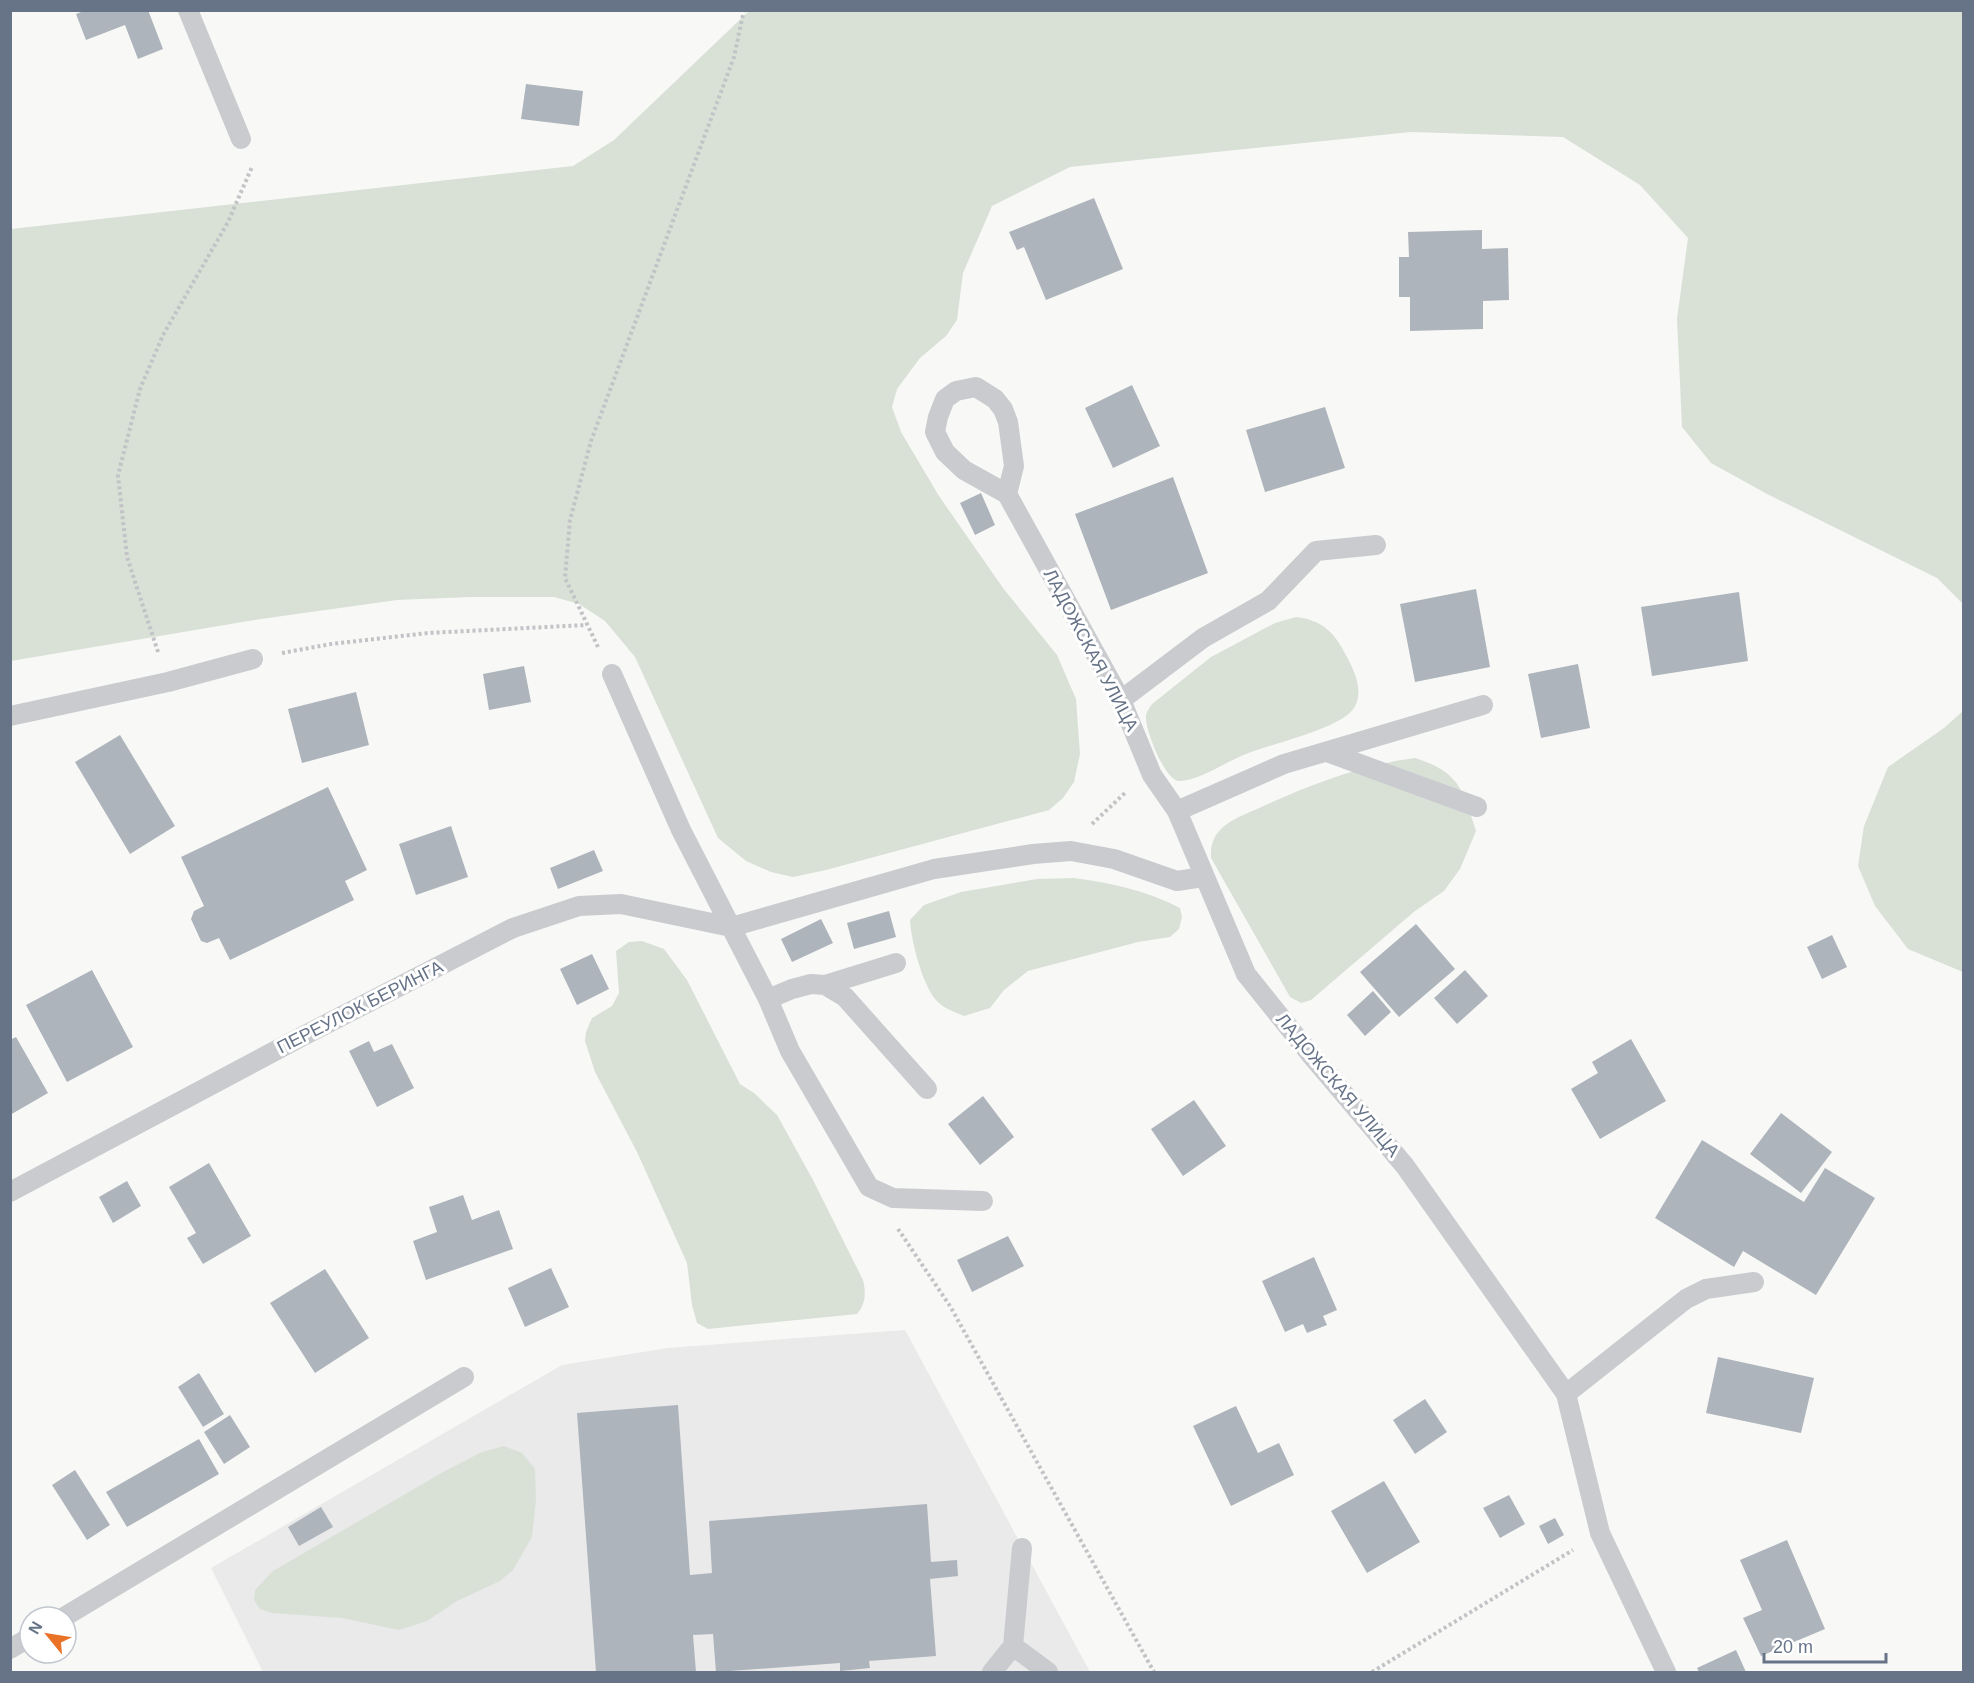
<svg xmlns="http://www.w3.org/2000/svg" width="1974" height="1683" font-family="Helvetica,sans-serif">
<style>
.built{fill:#e9eae9}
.green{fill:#d9e1d7}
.building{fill:#aeb4bc}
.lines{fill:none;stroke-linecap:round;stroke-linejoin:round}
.path{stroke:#c2c3c6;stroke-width:4;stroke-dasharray:3 3;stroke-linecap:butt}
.lane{stroke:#c9cbcf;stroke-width:20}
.labels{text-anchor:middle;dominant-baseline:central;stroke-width:6;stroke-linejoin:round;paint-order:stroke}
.street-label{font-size:18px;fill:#677488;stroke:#fff}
</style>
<rect width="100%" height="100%" fill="#f8f9f6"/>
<path class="built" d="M905 1330 1090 1672H263L211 1568 562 1365 668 1348Z"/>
<path class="green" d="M750 10 1963 11V604L1937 578 1767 494 1711 463 1682 427 1677 319 1688 238 1640 185 1563 137 1411 132 1070 167 992 206 963 273 957 320 946 336 920 358 897 389 892 407 901 432 939 496 1003 588 1057 655 1076 699 1080 754 1074 782 1063 798 1049 810 826 870 793 877 771 872 746 861 718 838 635 657 605 621 579 604 554 597H471L397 600 261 619 11 661V229L573 166 614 140Z
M1296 617C1323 620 1335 633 1347 657 1355 672 1364 692 1354 708 1342 728 1271 744 1246 754 1227 761 1199 781 1179 781 1165 781 1144 728 1146 715 1147 711 1150 707 1152 704L1211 657 1275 623Z
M1963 711V972L1908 949 1875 906 1858 866 1864 826 1888 767 1944 728Z
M1415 758C1459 772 1463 789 1476 831L1460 869 1444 891 1415 911 1311 1000 1301 1003 1290 997 1211 858C1210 848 1213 836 1221 829 1230 820 1245 814 1257 809 1307 786 1360 765 1415 758Z
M1074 878C1111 883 1146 890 1180 908L1182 917 1179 929 1170 937 1138 942 1028 971 1004 990 990 1008 964 1016C955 1012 942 1008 936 1000 922 984 911 940 910 920L924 905 961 892 1037 879Z
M642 941 664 949 687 980 740 1084 754 1093 777 1115 813 1180 863 1280C866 1292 866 1304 857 1314L708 1329 697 1323 692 1305 687 1263 637 1152 595 1072 585 1041 586 1032 592 1018 612 1006 619 993 616 951 629 942Z
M504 1446 522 1453 535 1469 536 1500 532 1537 513 1570 500 1581 457 1601 427 1621 399 1630 342 1618 272 1613 260 1609 254 1600 255 1590 273 1571 445 1471 482 1452Z"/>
<path class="building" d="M86 10H148L163 49 138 59 125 25 86 40 76 14Z
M526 84 583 91 579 126 521 119Z
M1094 198 1123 269 1046 300 1024 247 1017 250 1009 232Z
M1482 230V249L1508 248 1509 300 1483 301V329L1410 331V297H1399V257H1409L1408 232Z
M1132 385 1160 446 1113 468 1085 408Z
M1325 407 1345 468 1265 492 1246 430Z
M1173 477 1208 573 1111 610 1075 514Z
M981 493 995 525 975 535 960 503Z
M1476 589 1490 667 1415 682 1400 604Z
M1739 592 1748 661 1652 676 1641 607Z
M1578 664 1590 728 1541 738 1528 674Z
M524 666 531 702 489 710 483 674Z
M356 692 369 745 302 763 288 709Z
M120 735 175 826 130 854 75 762Z
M328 787 367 870 345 881 354 900 230 960 219 938 207 943 201 941 191 919 194 911 204 906 181 857Z
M451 826 468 877 416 895 399 844Z
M594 850 603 871 558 889 550 868Z
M889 911 896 937 854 949 847 923Z
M821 919 833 943 792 962 781 939Z
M1416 924 1455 969 1399 1017 1360 972Z
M1832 935 1847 967 1822 979 1807 947Z
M592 954 609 989 577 1005 560 969Z
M92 970 133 1047 67 1082 26 1005Z
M1465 970 1488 996 1457 1024 1434 998Z
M1373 991 1391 1012 1365 1036 1347 1015Z
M16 1037 48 1093 10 1115V1040Z
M1631 1039 1666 1101 1600 1139 1571 1089 1598 1073 1592 1062Z
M369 1041 374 1052 392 1044 414 1088 377 1107 349 1051Z
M983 1096 1014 1137 980 1165 948 1124Z
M1194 1100 1226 1146 1183 1176 1151 1129Z
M1781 1113 1832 1152 1801 1193 1750 1154Z
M1702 1140 1804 1202 1825 1168 1875 1198 1816 1295 1743 1251 1734 1267 1655 1218Z
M209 1163 251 1236 203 1264 187 1238 196 1233 169 1187Z
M127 1181 141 1206 113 1223 99 1197Z
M463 1195 472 1220 499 1210 513 1249 426 1280 413 1241 437 1232 429 1207Z
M1008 1236 1024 1266 972 1292 957 1260Z
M1314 1257 1337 1310 1323 1316 1327 1325 1307 1333 1303 1324 1285 1332 1262 1281Z
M551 1268 569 1307 525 1327 508 1288Z
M325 1269 369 1338 315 1373 270 1303Z
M1718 1357 1814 1378 1801 1433 1706 1413Z
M199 1373 224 1414 203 1427 178 1387Z
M1425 1399 1447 1432 1415 1454 1393 1420Z
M678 1405 690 1575 712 1573 709 1521 927 1504 931 1562 957 1560 958 1576 930 1579 936 1656 869 1661 870 1668 840 1671V1663L716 1672 713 1634 693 1635 696 1672H596L577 1413Z
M1236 1406 1258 1453 1279 1443 1294 1475 1231 1506 1193 1426Z
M230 1415 250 1447 224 1464 204 1432Z
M199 1439 219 1474 127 1527 106 1492Z
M75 1470 110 1525 87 1540 52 1485Z
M1384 1481 1420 1542 1367 1573 1331 1511Z
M1509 1495 1525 1524 1500 1538 1483 1508Z
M321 1507 333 1527 299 1546 288 1527Z
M1555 1518 1564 1535 1548 1544 1539 1526Z
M1787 1540 1825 1629 1761 1656 1743 1618 1762 1610 1740 1560Z
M1736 1650 1746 1672H1699L1697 1668Z"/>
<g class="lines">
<path class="path" d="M598 647 565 578 570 520 591 441 734 57 744 10
M158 652 127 557 118 475 140 389 163 335 228 222 252 167
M282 653 331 644 428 633 586 625
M1092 824 1126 792
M898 1229 950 1306 1154 1672
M1372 1672 1573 1550"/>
<path class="lane" d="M188 10 241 139
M1007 494 1014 466 1008 422 1003 409 995 399 976 387 956 391 945 399 938 417 935 432 945 452 964 470 1007 494 1121 700 1152 775 1177 811 1246 974 1311 1055 1405 1166 1566 1394 1600 1533 1666 1672
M612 674 681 830 768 999 790 1051 869 1187 893 1198 983 1201
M1121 700 1203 638 1268 601 1316 551 1376 545
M10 716 168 682 253 659
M1327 752 1477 807
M1177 811 1284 764 1483 705
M825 985 896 963
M768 999 792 989 811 984 825 985 845 997 927 1089
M10 1192 305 1035 513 928 579 906 621 904 731 927 934 869 1033 854 1071 851 1114 859 1177 881 1203 877
M1566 1394 1686 1299 1706 1289 1754 1282
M1022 1548 1013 1646 1048 1672
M64 1617 464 1377
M10 1649 30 1637
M992 1672 1013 1646"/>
</g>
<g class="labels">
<g class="street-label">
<text transform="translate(1091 650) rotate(62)">ЛАДОЖСКАЯ УЛИЦА</text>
<text transform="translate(360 1007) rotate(-27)">ПЕРЕУЛОК БЕРИНГА</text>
<text transform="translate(1338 1085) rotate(50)">ЛАДОЖСКАЯ УЛИЦА</text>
</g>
</g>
<rect width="1974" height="1683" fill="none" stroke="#677488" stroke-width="24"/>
<g transform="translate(48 1635) rotate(300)"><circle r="28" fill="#ffffff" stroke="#c2c7cf" stroke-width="1.5"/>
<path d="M0-4.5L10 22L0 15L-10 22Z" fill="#e97226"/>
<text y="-9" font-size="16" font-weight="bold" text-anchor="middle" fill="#677488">N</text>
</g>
<path d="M1764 1653v9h122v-9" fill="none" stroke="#677488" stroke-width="3"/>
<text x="1773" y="1653" font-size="18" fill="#677488" stroke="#ffffff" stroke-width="4.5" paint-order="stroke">20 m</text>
</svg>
